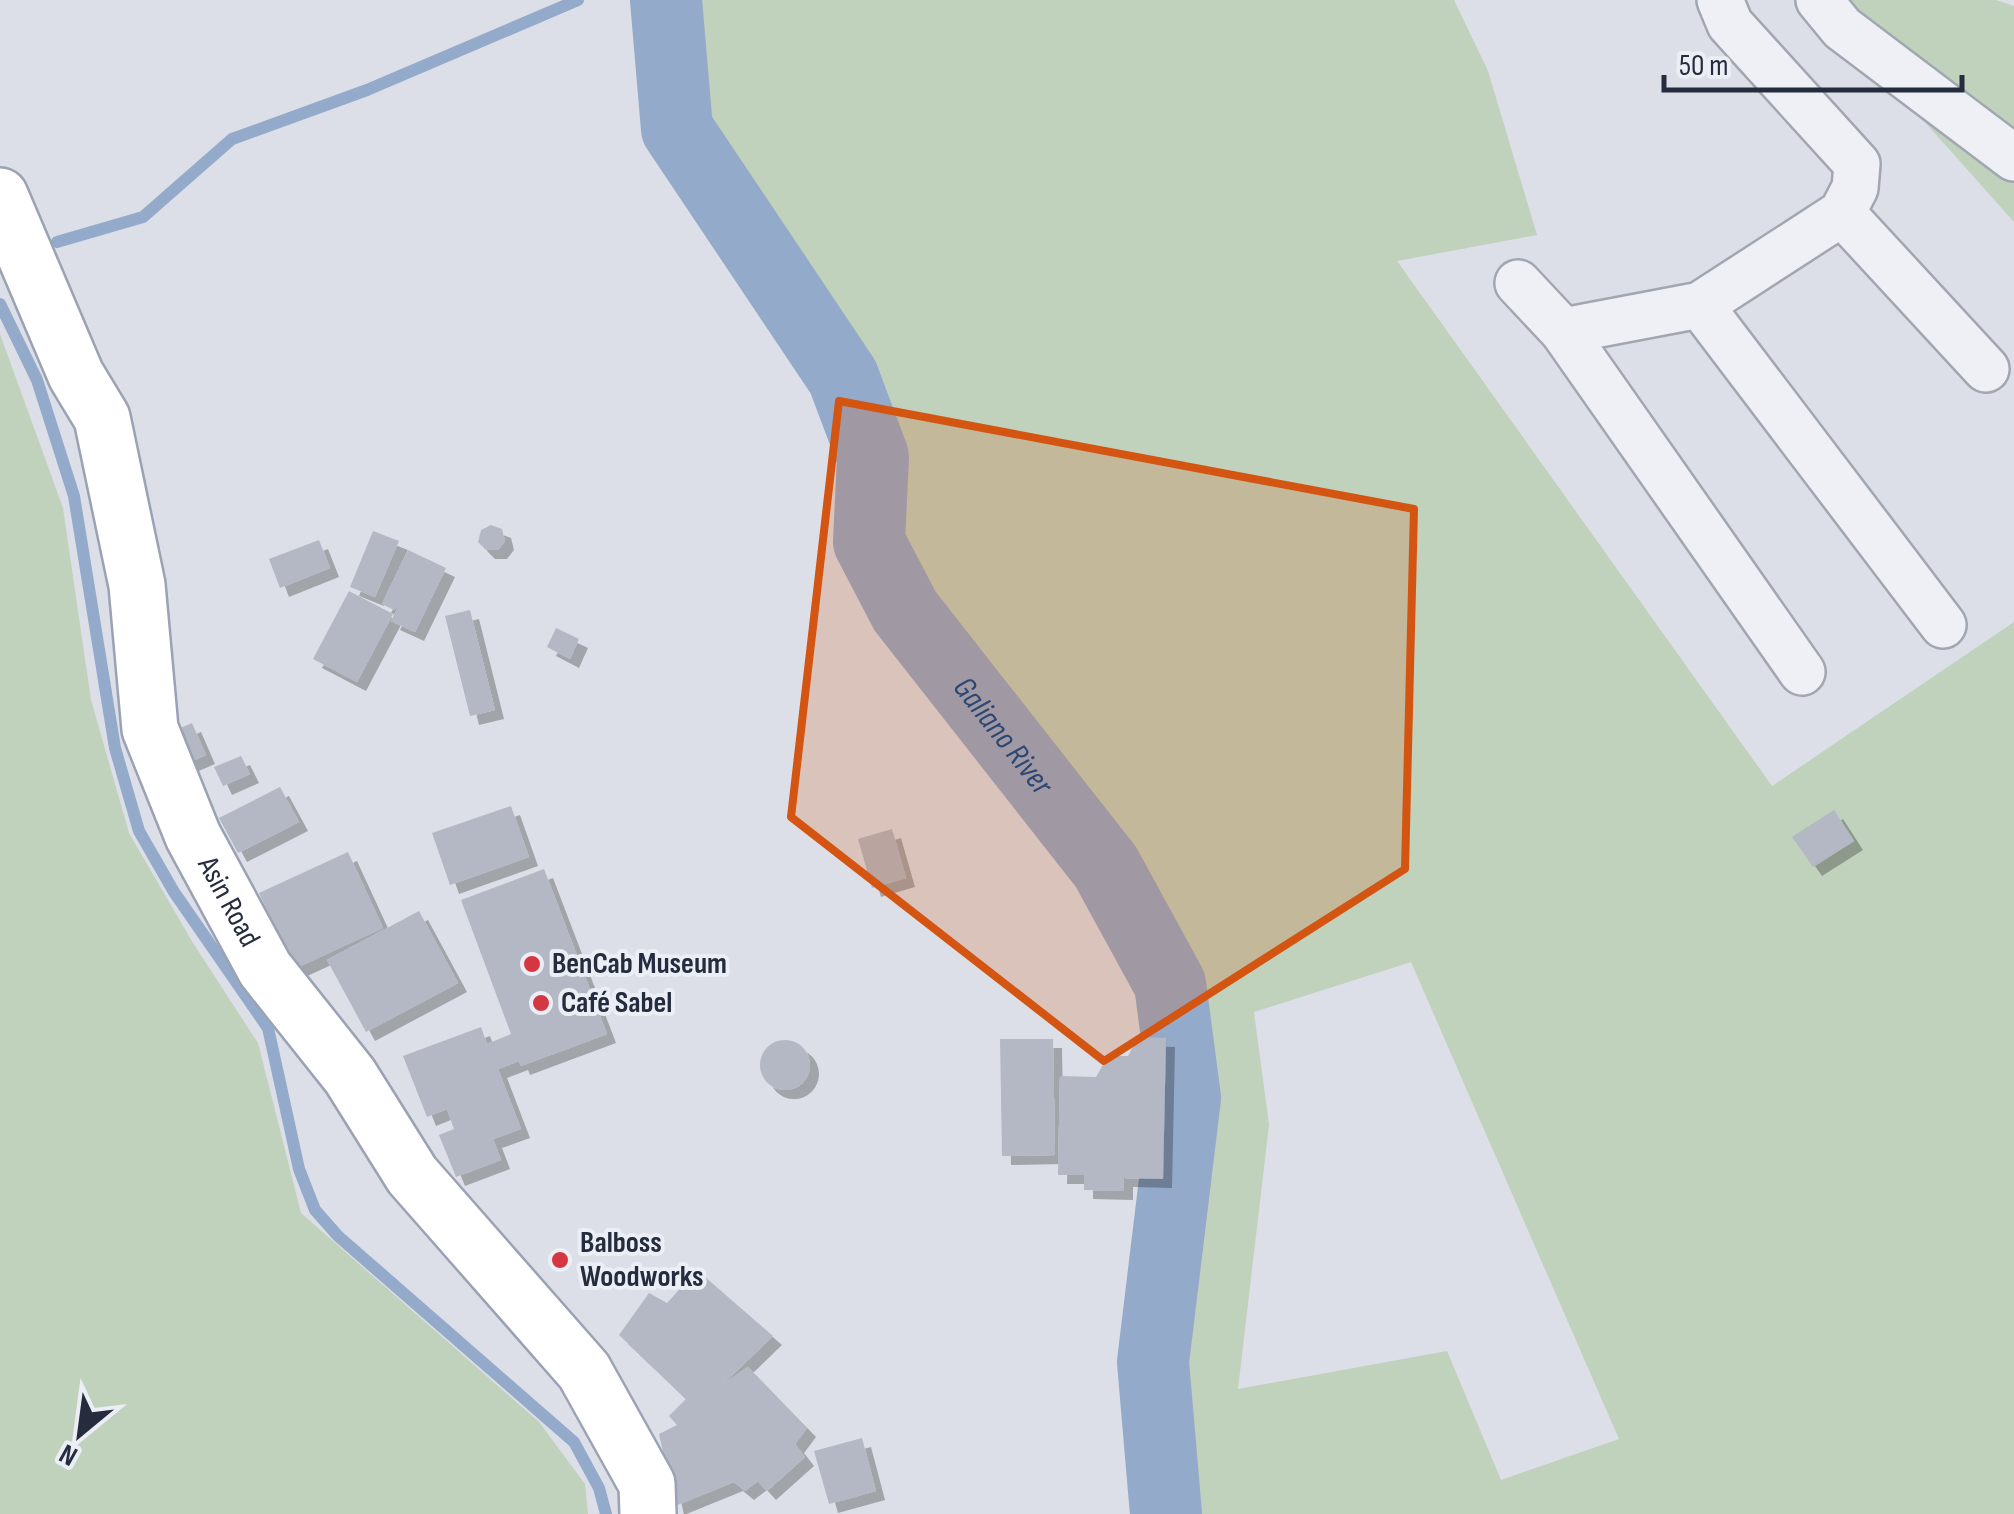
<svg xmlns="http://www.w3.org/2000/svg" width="2014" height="1514" font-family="'Sofia Sans Condensed',sans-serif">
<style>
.green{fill:#c0d1bc;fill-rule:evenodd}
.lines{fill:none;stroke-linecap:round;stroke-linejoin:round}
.stream{stroke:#94aaca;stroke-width:12}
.river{stroke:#94aaca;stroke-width:72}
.building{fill:#b3b8c4;filter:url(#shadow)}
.minor-casing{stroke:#a1a6b1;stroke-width:50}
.major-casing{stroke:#9aa2b3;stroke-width:60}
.minor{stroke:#eef0f5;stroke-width:45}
.major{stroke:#fff;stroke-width:55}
.marked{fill:#d45411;fill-opacity:0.2;stroke:#d45411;stroke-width:8;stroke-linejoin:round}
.poi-dot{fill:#d53742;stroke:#ebeef5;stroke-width:4}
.labels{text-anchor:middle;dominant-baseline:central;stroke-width:8;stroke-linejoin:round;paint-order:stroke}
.street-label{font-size:30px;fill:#252c3e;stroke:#ebeef5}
.poi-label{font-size:30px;font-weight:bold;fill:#252c3e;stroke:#ebeef5;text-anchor:start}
.water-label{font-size:32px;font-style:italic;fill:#2d4774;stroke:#ebeef5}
</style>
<defs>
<filter id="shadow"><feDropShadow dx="9" dy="9" stdDeviation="0" flood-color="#0004"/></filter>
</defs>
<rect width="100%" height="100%" fill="#dcdfe7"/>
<path class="green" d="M666 0H1454L1488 71 1537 235 1397 261 1772 786 2014 622V1514H1166L1153 1362 1185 1098 1170 984 1106 867 905 612 869 542 873 457 843 377 677 129ZM1411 962 1619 1439 1501 1480 1447 1351 1238 1389 1269 1125 1254 1012Z
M1816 0H1996L2014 6V222Z
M0 334 63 508 91 700 129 833 193 943 258 1043 301 1213 539 1422 585 1484 588 1514H0Z"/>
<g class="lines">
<path class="stream" d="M57 242 143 217 232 139 367 90 578 0
M0 304 37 380 74 496 115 748 139 831 174 892 268 1028 299 1169 315 1210 338 1236 574 1442 599 1488 606 1514"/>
<path class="river" id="s1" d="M666 0 677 129 843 377 873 457 869 542 905 611 1106 867 1170 984 1185 1098 1153 1362 1166 1514"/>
</g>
<path class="building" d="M491 525 502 529 505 541 498 550H486L478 542 481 530Z
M373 531 399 541 375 597 350 587Z
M319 540 330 568 280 588 269 559Z
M408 550 446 568 415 632 391 621 399 605 394 610 382 604Z
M349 591 393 614 357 682 313 659Z
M470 610 495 710 470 716 445 616Z
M556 628 579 639 570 659 547 647Z
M192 723 206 755 185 764 171 732Z
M241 756 250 774 223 786 214 767Z
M280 787 299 822 238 853 219 818Z
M511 806 529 857 450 885 432 833Z
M1834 810 1854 841 1813 867 1792 837Z
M892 829 906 878 872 888 858 839Z
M348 852 383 928 294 969 259 893Z
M544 869 607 1034 521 1066 519 1061 498 1069 521 1129 493 1139 501 1160 456 1177 439 1135 454 1129 447 1109 427 1117 403 1056 481 1027 487 1044 511 1034 461 900Z
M419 911 458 983 366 1032 327 960Z
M1138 1037 1166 1038 1163 1179 1124 1178V1191L1084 1190V1175H1058L1060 1076 1096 1077 1108 1056H1128Z
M1000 1039H1053L1055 1155 1002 1156Z
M760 1065a25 25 0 1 1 50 0a25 25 0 1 1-50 0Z
M697 1270 773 1336 722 1385 748 1367 807 1428 795 1444 805 1457 767 1491 758 1481 745 1491 734 1482 675 1506 659 1434 677 1425 669 1416 686 1399 619 1335 649 1293 667 1303Z
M862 1438 876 1491 829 1504 814 1451Z"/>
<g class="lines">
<defs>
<path id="minor" d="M1819 0 1842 28 2014 158
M1842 213 1986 369
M1518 283 1563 331 1802 672
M1700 305 1943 625
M1563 331 1700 305 1842 213 1855 188 1857 164 1730 24 1720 0"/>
<g id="major">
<path id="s2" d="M0 196 76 375 102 418 137 585 150 729 193 836 265 969 350 1076 412 1175 584 1371 647 1484 648 1514"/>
</g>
</defs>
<use href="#minor" class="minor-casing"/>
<use href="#major" class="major-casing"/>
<use href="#minor" class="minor"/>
<use href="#major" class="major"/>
</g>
<path class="marked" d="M839 401 1414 509 1405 869 1104 1061 791 817Z"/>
<g class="poi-dot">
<circle cx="532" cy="964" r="10"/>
<circle cx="541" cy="1003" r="10"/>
<circle cx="560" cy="1260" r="10"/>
</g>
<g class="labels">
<g class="street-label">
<text stroke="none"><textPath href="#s2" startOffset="750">Asin Road</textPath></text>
</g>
<g class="poi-label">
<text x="552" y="964">BenCab Museum</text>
<text x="561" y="1003">Café Sabel</text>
<text x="580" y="1243">Balboss<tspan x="580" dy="34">Woodworks</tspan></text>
</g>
<g class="water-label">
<text stroke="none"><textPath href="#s1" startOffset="835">Galiano River</textPath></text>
</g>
</g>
<g transform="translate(80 1434) rotate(209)" stroke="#ebeef5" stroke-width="8" paint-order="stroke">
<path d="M0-8L18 38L0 25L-18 38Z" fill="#252c3e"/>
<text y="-15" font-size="28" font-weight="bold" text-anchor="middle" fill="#252c3e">N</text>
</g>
<path d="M1664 75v15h298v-15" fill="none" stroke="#252c3e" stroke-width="5"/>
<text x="1679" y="75" font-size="30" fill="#252c3e" stroke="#ebeef5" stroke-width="8" paint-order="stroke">50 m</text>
</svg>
